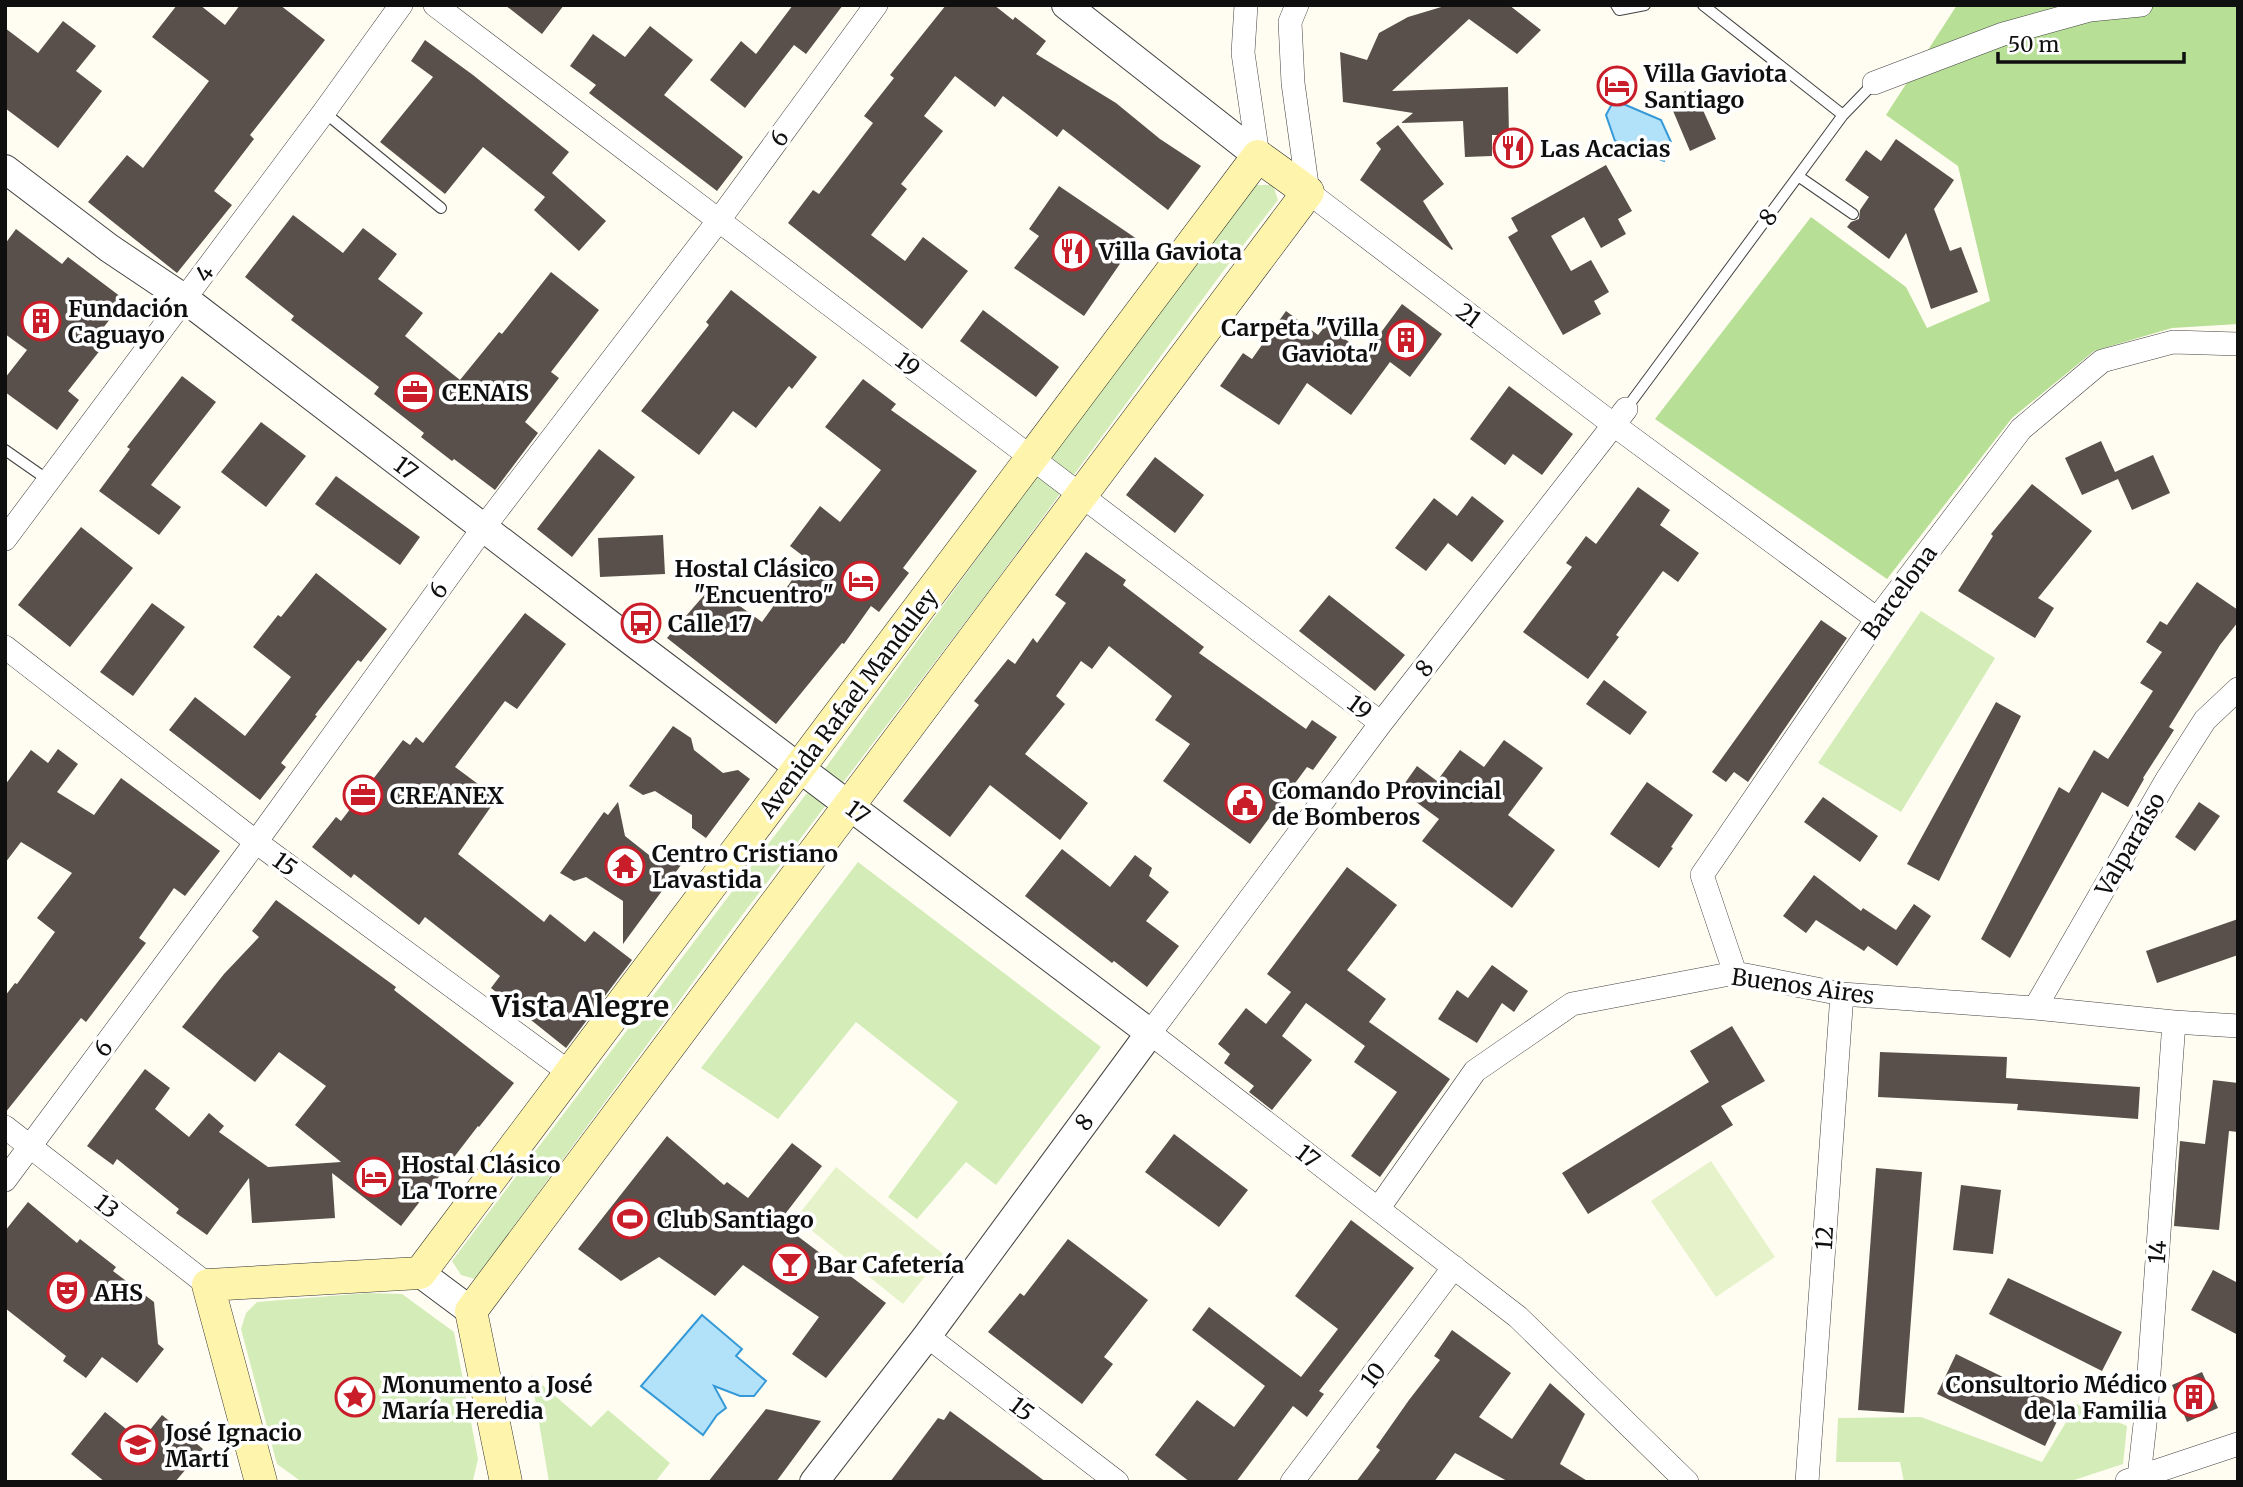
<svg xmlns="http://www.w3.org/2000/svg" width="2243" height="1487" font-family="Merriweather,serif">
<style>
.green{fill:#d4edb8}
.forest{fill:#b8df96}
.pitch{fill:#e6f3ca}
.water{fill:#b2e1fa;stroke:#3499d6;stroke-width:2}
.building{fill:#59504b}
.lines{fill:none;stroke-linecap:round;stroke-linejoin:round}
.service-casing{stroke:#424242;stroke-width:12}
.minor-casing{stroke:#424242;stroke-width:24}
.tertiary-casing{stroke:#424242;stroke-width:30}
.secondary-casing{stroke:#313131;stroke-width:33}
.service{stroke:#fff;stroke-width:10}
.minor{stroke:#fff;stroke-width:23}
.tertiary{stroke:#fff;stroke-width:28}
.secondary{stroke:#fff4ac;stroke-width:32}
.labels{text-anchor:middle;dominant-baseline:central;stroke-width:7;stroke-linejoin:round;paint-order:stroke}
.poi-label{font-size:23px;font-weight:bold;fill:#0f0f0f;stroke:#fff;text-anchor:start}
.street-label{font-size:23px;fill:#0f0f0f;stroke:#fff}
.district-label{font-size:30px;font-weight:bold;fill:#0f0f0f;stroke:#fff}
</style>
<rect width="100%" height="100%" fill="#fffcf1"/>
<path class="green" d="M1256 185H1273L1278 200 1221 274 988 592 743 914 475 1279 461 1275 452 1261 816 781 1044 466Z
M1921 611 1995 658 1901 812 1818 763Z
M858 862 1101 1047 996 1185 966 1162 917 1219 888 1197 958 1102 856 1022 778 1119 701 1068Z
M368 1293 402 1294 454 1332 478 1459 473 1480 471 1482H302L277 1464 241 1329 246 1313 257 1302Z
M531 1375 591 1427 608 1410 670 1463 655 1482H549Z
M2077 1404 2127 1426 2123 1464 2068 1482H1904L1900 1462H1836L1838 1418 1921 1417 2042 1462Z"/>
<path class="forest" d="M1957 5H2238V324L2172 328 2094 351 2012 418 1887 579 1655 419 1811 217 1906 287 1927 328 1990 301 1958 166 1886 115Z"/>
<path class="pitch" d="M1711 1161 1775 1257 1716 1297 1651 1201Z
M836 1167 943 1254 903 1304 796 1218Z"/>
<path class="water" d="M1614 100 1661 120 1671 142 1664 161 1615 141 1606 115Z
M702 1315 742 1349 736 1356 766 1381 754 1396H740L714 1386 726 1408 717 1415 703 1435 641 1386Z"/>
<path class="building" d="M177 5H200L225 25 240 5H280L325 40 250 135 254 139 214 191 232 205 177 273 88 202 127 155 143 168 209 81 152 37Z
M505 5H564L542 34Z
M793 5H843L806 54 794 45 745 108 710 80 741 41 756 54Z
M946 5H994L1013 20 1015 17 1046 41 1036 54 1116 103 1160 139 1201 166 1168 210 1063 129 1057 137 1003 96 995 107 955 76 924 116 943 131 901 184 907 189 871 235 905 261 923 237 968 271 922 329 788 223 813 190 819 194 873 123 864 116 894 78 890 75Z
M1448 5H1509L1541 30 1517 54 1469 19 1392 91 1508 87 1509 135H1492V156L1465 157 1463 121 1401 123 1413 113 1343 102 1340 52 1367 60 1379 33 1408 17Z
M63 21 96 46 76 71 102 91 58 148 5 108V28L38 53Z
M650 26 693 60 664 95 743 157 717 191 589 93 596 85 570 66 593 34 625 57Z
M425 40 473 75 569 152 552 173 606 221 579 251 534 210 545 197 483 147 445 194 380 142 433 77 411 61Z
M1693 88 1716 139 1690 151 1668 99Z
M1398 125 1444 184 1423 201 1453 249 1452 250 1360 180 1381 149 1376 143Z
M1896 139 1954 180 1934 209 1950 251 1961 247 1978 292 1931 309 1906 233 1889 259 1847 227 1851 222 1859 219 1860 210 1869 197 1845 180 1866 150 1881 161Z
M1606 165 1632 211 1618 219 1626 234 1601 248 1584 217 1551 236 1571 271 1591 260 1609 292 1594 301 1601 314 1563 335 1508 237 1518 231 1511 218Z
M1059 186 1137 239 1084 316 1014 268 1039 236 1029 229Z
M293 215 343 253 363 228 397 254 378 279 423 313 405 336 460 380 499 332 502 334 551 272 599 310 551 372 559 378 525 422 538 433 495 490 454 459 452 461 421 437 424 433 374 394 379 387 291 320 294 316 245 277Z
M16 229 62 264 68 257 125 300 96 337 105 344 68 391 79 400 57 430 5 392V378L27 350 5 334V244Z
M731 290 817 357 792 389 789 386 756 428 733 411 699 455 641 411 709 325 706 322Z
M1402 304 1442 334 1410 377 1390 362 1351 415 1307 383 1279 425 1220 386 1243 353 1252 359 1286 311 1318 335 1326 325 1365 354Z
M983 310 1059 367 1036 397 960 341Z
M182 376 216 402 151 485 181 507 159 535 99 491 130 449 127 447Z
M863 379 896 404 891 410 977 471 903 568 909 573 879 612 871 606 844 644 842 643 776 724 667 638 712 586 762 622 807 559 790 546 820 506 840 522 881 470 825 427Z
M1509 386 1573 434 1542 475 1513 454 1505 465 1470 439Z
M261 422 306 456 266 507 221 472Z
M2101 441 2115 472 2153 455 2170 493 2132 510 2118 479 2082 495 2065 458Z
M599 449 635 477 572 557 537 529Z
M1155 457 1204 495 1175 533 1126 495Z
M336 476 420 537 400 565 315 504Z
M2032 484 2092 531 2038 598 2054 608 2035 638 1958 591 1993 536 1991 534Z
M1638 487 1670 510 1660 525 1699 553 1678 582 1663 571 1616 635 1619 637 1588 679 1523 632 1572 567 1566 563 1586 536 1596 544Z
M1472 496 1504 521 1472 562 1448 543 1426 571 1395 548 1434 498 1457 516Z
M81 527 133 568 70 647 18 605Z
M663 535 665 574 600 577 598 538Z
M1086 552 1126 580 1123 585 1204 647 1199 653 1306 729 1312 720 1337 737 1313 770 1307 767 1250 844 1163 781 1190 744 1155 720 1172 696 1109 646 1092 669 1081 661 1056 696 1065 704 1025 754 1088 803 1060 840 990 785 950 837 903 801 979 705 974 701 1008 659 1015 664 1033 638 1037 643 1066 603 1055 595Z
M316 573 387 629 361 662 358 660 315 715 317 716 281 763 286 767 260 800 169 730 195 697 245 736 291 677 253 647 278 615 281 617Z
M2197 582 2238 610V622L2220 645 2169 727 2174 730 2143 778 2144 779 2128 807 2102 792 2010 958 1981 939 2059 787 2069 793 2094 750 2108 759 2153 691 2140 683 2162 652 2146 642 2160 621 2167 625Z
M1329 595 1405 655 1375 691 1299 631Z
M152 603 185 627 133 696 100 672Z
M525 613 566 644 517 709 505 701 455 767 497 798 458 854 544 922 550 914 585 942 594 931 632 960 566 1048 491 988 500 976 425 917 419 925 354 874 351 878 312 847 336 817 341 821 403 740 410 745 416 737 423 743Z
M1821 620 1847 638 1748 782 1734 772 1726 782 1712 772Z
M1604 680 1647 712 1630 735 1586 704Z
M1996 702 2021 716 1939 881 1907 864Z
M673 726 691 738 694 750 723 773 738 770 750 779 706 838 692 828V815L655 791 643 795 629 786Z
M1504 740 1543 768 1508 815 1555 850 1512 908 1422 841 1439 819 1400 790 1417 766 1437 781 1460 750 1484 767Z
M58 749 78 764 57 792 94 815 121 778 220 851 185 896 174 888 139 938 146 943 86 1022 81 1018 5 1113V996L15 983 17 984 55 932 37 918 72 873 21 842 5 863V785L31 750 48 763Z
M1647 782 1693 815 1671 847 1673 848 1659 868 1610 834Z
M1823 797 1878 836 1860 862 1804 822Z
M618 802 625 836 654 859 669 856 681 865 623 944V901L586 877 574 881 560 873 604 812 608 815Z
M2199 802 2220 816 2195 851 2175 837Z
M1062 849 1110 887 1135 855 1152 868 1149 876 1169 892 1146 921 1179 946 1147 987 1114 961 1112 963 1025 896Z
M1347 867 1397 905 1347 970 1386 999 1369 1022 1450 1079 1380 1177 1351 1156 1397 1092 1354 1062 1365 1046 1306 1003 1282 1036 1312 1060 1272 1110 1249 1092 1254 1086 1224 1063 1230 1054 1218 1044 1246 1008 1266 1024 1291 992 1267 974Z
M1814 875 1861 911 1863 908 1896 930 1914 904 1931 916 1897 966 1868 946 1864 951 1816 920 1806 933 1783 916Z
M276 900 396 987 394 990 514 1083 479 1127 478 1126 401 1226 332 1173 335 1218 252 1223 249 1178 207 1235 176 1213 179 1209 117 1159 113 1165 87 1146 145 1069 170 1088 155 1109 189 1137 209 1113 224 1126 219 1132 268 1167 341 1162 295 1125 326 1086 279 1052 255 1082 182 1027 224 974 259 937 252 931Z
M2238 919V955L2157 983 2146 951Z
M1492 965 1528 991 1514 1012 1502 1003 1477 1043 1438 1019 1457 990 1468 998Z
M1732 1026 1765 1081 1721 1106 1733 1125 1588 1214 1562 1173 1709 1082 1690 1051Z
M1880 1052 2007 1057 2006 1078 2140 1087 2138 1119 2017 1110 2018 1104 1878 1097Z
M2213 1080 2238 1083V1132L2229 1131 2219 1230 2174 1226 2180 1141 2205 1144Z
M1174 1134 1248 1190 1219 1227 1145 1172Z
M667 1136 724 1185 727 1182 748 1198 792 1143 822 1166 779 1222 886 1303 826 1378 792 1354 819 1317 743 1265 715 1296 659 1257 621 1281 578 1249Z
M1876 1168 1922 1172 1904 1413 1858 1410Z
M1961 1185 2001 1190 1993 1254 1953 1250Z
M28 1202 77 1243 80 1239 116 1267 113 1271 154 1302 158 1344 164 1349 137 1383 102 1357 86 1378 63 1361 66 1356 5 1308V1231Z
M1351 1220 1414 1268 1319 1391 1324 1394 1307 1417 1293 1406 1236 1482H1190L1155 1455 1197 1400 1234 1427 1265 1386 1192 1330 1209 1307 1301 1377 1338 1329 1295 1296Z
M1068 1239 1148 1300 1104 1357 1113 1364 1082 1404 988 1332 1020 1293 1024 1296Z
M2213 1270 2238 1283V1335L2191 1310Z
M2008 1278 2122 1332 2102 1371 1989 1314Z
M1452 1330 1511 1373 1479 1417 1512 1439 1550 1383 1585 1414 1560 1464 1589 1482H1509L1455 1453 1434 1482H1356L1380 1450 1376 1447 1409 1400 1440 1360 1434 1356Z
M1956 1354 2064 1407 2045 1446 1937 1394Z
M2202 1372 2218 1408 2187 1422 2172 1385Z
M766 1409 821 1421 776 1482H708Z
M950 1411 1000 1448 1046 1482H890L938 1418 944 1420Z
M105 1412 141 1441 162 1415 203 1449 175 1482H105L71 1454Z"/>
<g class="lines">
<defs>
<path id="service" d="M1616 5 1619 10 1645 5
M1703 5 1843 115
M324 112 441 208
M1798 176 1853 214
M1626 409 1843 115 1874 83
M5 450 48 480"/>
<path id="minor" d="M435 5 1381 723
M1246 5 1243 53 1258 156
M1297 5 1290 22 1293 83 1308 192 1614 425 1877 619
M1874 83 2003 34 2090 10 2141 5
M1626 409 1381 723 1150 1033 1518 1317 1687 1482
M5 539 324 112 401 5
M5 647 256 842 570 1073
M1735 973 1702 875 1877 619 2021 429 2102 361 2173 342 2238 344
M2035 1008 2166 781 2205 720 2238 689
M5 1127 208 1285
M5 1180 256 842 484 527 719 220 876 5
M1378 1209 1475 1071 1572 1004 1735 973 1842 994 2035 1008 2174 1022 2238 1026
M927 1336 1117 1482
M2127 1481 2238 1444
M1292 1482 1454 1267
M1807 1482 1842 994
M2140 1482 2139 1477 2146 1415 2174 1022"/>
<path id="tertiary" d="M1066 5 1258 156
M5 169 109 248 185 299 630 640 1150 1033 927 1336 814 1482
M420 1273 471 1311"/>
<path id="secondary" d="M261 1482 208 1285 420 1273 1258 156 1308 192 471 1311 506 1482"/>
</defs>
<use href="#service" class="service-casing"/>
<use href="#minor" class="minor-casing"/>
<use href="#tertiary" class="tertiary-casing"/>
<use href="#secondary" class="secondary-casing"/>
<use href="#service" class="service"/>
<use href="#minor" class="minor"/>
<use href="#tertiary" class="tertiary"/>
<use href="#secondary" class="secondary"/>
</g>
<defs>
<symbol id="hotel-ring" viewBox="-11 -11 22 22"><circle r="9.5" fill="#fff" stroke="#c91d29" stroke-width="1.5"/><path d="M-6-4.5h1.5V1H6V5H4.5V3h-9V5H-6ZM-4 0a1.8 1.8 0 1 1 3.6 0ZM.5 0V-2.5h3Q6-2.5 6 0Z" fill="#c91d29"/></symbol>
<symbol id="restaurant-ring" viewBox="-11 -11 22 22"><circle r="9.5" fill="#fff" stroke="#c91d29" stroke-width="1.5"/><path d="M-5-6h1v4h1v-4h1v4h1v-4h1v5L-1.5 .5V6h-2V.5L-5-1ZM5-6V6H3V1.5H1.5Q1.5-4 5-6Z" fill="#c91d29"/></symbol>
<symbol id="building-ring" viewBox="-11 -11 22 22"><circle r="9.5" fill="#fff" stroke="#c91d29" stroke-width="1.5"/><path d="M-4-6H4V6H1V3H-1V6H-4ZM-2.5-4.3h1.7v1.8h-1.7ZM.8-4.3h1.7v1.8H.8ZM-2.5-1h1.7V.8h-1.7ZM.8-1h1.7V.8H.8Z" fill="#c91d29"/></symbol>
<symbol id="office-ring" viewBox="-11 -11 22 22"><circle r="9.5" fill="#fff" stroke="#c91d29" stroke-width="1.5"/><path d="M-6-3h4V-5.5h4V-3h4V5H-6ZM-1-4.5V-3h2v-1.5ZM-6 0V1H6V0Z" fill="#c91d29"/></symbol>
<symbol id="bus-ring" viewBox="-11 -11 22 22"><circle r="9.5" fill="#fff" stroke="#c91d29" stroke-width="1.5"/><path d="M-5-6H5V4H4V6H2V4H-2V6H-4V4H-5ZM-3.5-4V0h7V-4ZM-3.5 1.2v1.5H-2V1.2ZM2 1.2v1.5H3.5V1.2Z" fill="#c91d29"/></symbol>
<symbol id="civic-ring" viewBox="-11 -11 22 22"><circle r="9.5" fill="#fff" stroke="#c91d29" stroke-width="1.5"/><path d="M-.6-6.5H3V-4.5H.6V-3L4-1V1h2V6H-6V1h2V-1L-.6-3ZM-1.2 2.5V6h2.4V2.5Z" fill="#c91d29"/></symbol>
<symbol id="temple-ring" viewBox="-11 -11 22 22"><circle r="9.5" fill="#fff" stroke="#c91d29" stroke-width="1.5"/><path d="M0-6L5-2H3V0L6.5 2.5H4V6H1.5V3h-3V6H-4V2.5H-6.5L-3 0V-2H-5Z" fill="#c91d29"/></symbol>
<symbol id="stadium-ring" viewBox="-11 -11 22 22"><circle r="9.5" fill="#fff" stroke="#c91d29" stroke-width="1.5"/><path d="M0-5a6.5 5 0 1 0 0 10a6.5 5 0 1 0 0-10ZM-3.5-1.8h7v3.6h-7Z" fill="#c91d29"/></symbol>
<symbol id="bar-ring" viewBox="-11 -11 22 22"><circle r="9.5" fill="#fff" stroke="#c91d29" stroke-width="1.5"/><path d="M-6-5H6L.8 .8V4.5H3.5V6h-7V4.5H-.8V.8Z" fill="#c91d29"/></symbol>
<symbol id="theatre-ring" viewBox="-11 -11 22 22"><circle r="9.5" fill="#fff" stroke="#c91d29" stroke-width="1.5"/><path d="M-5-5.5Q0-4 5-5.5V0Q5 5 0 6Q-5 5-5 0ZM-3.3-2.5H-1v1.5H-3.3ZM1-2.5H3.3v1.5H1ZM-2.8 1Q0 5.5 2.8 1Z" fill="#c91d29"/></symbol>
<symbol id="sight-ring" viewBox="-11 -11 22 22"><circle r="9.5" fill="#fff" stroke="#c91d29" stroke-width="1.5"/><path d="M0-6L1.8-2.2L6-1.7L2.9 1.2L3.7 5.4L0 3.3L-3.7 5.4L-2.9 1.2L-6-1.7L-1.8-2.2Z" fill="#c91d29"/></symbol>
<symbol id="school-ring" viewBox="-11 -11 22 22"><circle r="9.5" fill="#fff" stroke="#c91d29" stroke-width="1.5"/><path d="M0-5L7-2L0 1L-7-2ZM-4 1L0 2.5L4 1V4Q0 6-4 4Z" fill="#c91d29"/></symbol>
</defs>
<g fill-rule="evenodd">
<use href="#hotel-ring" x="1595" y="64" width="44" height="44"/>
<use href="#restaurant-ring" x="1491" y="126" width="44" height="44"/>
<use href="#restaurant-ring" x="1050" y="229" width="44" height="44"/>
<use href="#building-ring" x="19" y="299" width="44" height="44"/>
<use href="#building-ring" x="1384" y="318" width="44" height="44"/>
<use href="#office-ring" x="393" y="370" width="44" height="44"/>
<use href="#hotel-ring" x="839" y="559" width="44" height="44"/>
<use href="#bus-ring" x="619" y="601" width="44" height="44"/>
<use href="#office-ring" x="341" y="773" width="44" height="44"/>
<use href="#civic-ring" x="1223" y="781" width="44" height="44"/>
<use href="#temple-ring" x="603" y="844" width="44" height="44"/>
<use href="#hotel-ring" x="352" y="1155" width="44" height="44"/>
<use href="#stadium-ring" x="608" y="1197" width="44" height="44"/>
<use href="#bar-ring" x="768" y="1242" width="44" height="44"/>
<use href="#theatre-ring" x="45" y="1270" width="44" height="44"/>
<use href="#sight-ring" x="333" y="1375" width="44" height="44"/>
<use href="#building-ring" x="2172" y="1375" width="44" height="44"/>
<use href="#school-ring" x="116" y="1423" width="44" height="44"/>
</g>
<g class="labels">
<g class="poi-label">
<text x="1644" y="73">Villa Gaviota<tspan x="1644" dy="26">Santiago</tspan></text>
<text x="1540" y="148">Las Acacias</text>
<text x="1099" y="251">Villa Gaviota</text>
<text x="68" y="308">Fundación<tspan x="68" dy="26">Caguayo</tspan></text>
<text x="1379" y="327" text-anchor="end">Carpeta "Villa<tspan x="1379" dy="26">Gaviota"</tspan></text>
<text x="442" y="392">CENAIS</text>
<text x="834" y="568" text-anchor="end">Hostal Clásico<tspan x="834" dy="26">"Encuentro"</tspan></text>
<text x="668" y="623">Calle 17</text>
<text x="1272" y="790">Comando Provincial<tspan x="1272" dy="26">de Bomberos</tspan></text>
<text x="390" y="795">CREANEX</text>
<text x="652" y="853">Centro Cristiano<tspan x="652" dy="26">Lavastida</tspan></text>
<text x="401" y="1164">Hostal Clásico<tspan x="401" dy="26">La Torre</tspan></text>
<text x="657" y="1219">Club Santiago</text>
<text x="817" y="1264">Bar Cafetería</text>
<text x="94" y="1292">AHS</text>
<text x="382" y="1384">Monumento a José<tspan x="382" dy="26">María Heredia</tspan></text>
<text x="2167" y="1384" text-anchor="end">Consultorio Médico<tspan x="2167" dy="26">de la Familia</tspan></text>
<text x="165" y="1432">José Ignacio<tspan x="165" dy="26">Martí</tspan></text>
</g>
<g class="street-label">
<text transform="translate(779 138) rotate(-54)">6</text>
<text transform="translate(1768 217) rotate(-54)">8</text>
<text transform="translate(204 273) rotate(-53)">4</text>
<text transform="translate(1469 315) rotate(37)">21</text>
<text transform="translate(908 364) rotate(37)">19</text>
<text transform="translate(406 468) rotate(37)">17</text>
<text transform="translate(438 590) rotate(-54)">6</text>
<text transform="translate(1899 592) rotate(-54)">Barcelona</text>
<text transform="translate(1424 668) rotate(-52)">8</text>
<text transform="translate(848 703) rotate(-53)">Avenida Rafael Manduley</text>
<text transform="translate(1360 707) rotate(37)">19</text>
<text transform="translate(858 812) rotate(37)">17</text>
<text transform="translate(2130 844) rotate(-60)">Valparaíso</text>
<text transform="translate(285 864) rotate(36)">15</text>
<text transform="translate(1803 986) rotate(8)">Buenos Aires</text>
<text transform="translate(103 1048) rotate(-53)">6</text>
<text transform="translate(1084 1122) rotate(-54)">8</text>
<text transform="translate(1308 1156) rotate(38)">17</text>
<text transform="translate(107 1206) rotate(38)">13</text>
<text transform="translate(1824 1238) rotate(-86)">12</text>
<text transform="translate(2157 1252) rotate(-86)">14</text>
<text transform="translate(1373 1375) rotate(-53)">10</text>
<text transform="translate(1022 1409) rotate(38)">15</text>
</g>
<g class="district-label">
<text x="580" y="1006">Vista Alegre</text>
</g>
</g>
<rect width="2243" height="1487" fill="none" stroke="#0f0f0f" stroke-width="14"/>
<path d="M1998 52v10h186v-10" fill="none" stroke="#0f0f0f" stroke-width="3.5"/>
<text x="2008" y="52" font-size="21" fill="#0f0f0f" stroke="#ffffff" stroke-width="5" paint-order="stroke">50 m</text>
</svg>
